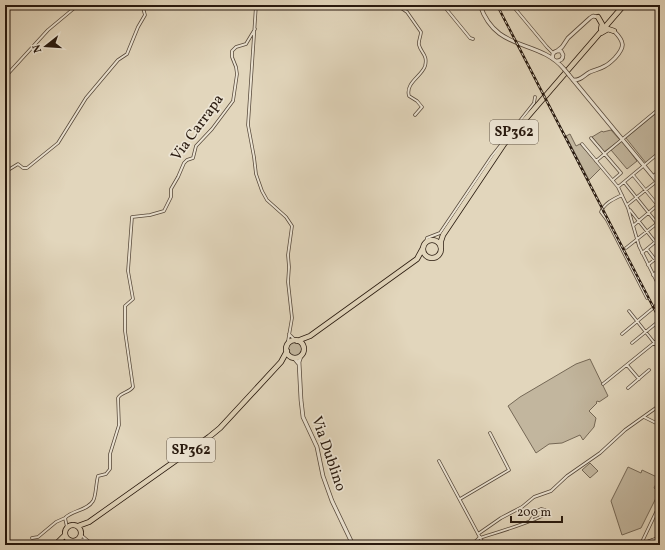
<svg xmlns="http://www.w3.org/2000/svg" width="665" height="550" font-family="Vollkorn,serif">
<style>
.green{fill:#c2b69e;stroke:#756856}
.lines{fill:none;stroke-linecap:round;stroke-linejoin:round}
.minor-casing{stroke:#56483a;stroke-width:3.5}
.tertiary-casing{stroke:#56483a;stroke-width:4.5}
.secondary-casing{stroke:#28190e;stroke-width:5}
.primary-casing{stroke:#28190e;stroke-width:6}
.minor{stroke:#ece4d3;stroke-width:2}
.tertiary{stroke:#ece4d3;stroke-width:3}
.secondary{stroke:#ece4d3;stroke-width:3.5}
.primary{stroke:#e2d6bc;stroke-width:4.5}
.rail-casing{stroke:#28190e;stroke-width:2.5}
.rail{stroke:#ece4d3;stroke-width:1;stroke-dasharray:3;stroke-linecap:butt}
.tertiary-bridge-casing{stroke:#56483a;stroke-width:4.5;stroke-linecap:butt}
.tertiary-bridge{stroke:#ece4d3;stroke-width:3}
.labels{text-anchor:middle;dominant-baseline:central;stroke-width:3.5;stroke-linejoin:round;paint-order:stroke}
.shield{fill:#ece4d3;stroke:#635649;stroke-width:1}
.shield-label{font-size:14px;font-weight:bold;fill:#28190e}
.street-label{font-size:15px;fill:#28190e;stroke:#ece4d3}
</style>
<rect width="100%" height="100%" fill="#e2d6bc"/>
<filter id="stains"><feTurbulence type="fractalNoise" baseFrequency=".005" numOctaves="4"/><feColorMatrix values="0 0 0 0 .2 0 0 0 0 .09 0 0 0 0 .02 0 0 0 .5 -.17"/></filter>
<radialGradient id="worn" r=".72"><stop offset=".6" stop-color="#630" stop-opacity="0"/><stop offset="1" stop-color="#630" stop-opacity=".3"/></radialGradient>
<path class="green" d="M660 110V151L646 163 626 138Z
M611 130 620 140 604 152 592 137 602 131 603 132Z
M570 134 576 146 580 144 601 168 589 180 566 136Z
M622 141 637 161 627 169 611 150Z
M288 349a7 7 0 1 1 14 0a7 7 0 1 1-14 0Z
M590 359 608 396 599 402 598 401 596 402 597 403 589 411 596 418 594 427 583 440 580 435 562 443 549 444 536 453 508 406 520 397 576 364Z
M590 463 598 471 590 478 582 470Z
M628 467 641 473 642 470 659 478 654 488 659 492 641 528 622 535 611 501Z"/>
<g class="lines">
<defs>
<path id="minor" d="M256 5 248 125 254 157 256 174 262 191 267 200 286 217 292 226 288 255 289 267 288 282 292 318 287 347
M397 5 407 12 421 32C421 36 418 41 419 45 421 53 428 55 425 66 422 76 405 83 409 96L417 101 422 107 415 115
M443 5 470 38 473 39
M512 5 547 47 553 53
M5 11 13 5
M5 77 48 30 78 5
M591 138 621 173 613 180
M582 144 618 187 628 208 639 246 660 288
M596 161 660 108
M5 172 18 164 23 168H27L58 143 86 98 118 60 127 54 138 27 145 15 143 8 145 5
M633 175 660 208
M653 176 660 171
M624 182 660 227
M618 187 660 152
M622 195C614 199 604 203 601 212L607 220 647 298
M627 205 657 181
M630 210 660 248
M634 225 660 203
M426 242 427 238 440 233 492 156 534 103 535 97
M626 248 660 221
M647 249 660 266
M642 253 660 238
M648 265 660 255
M653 275 660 269
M656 305 660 302
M629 311 660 350
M289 334 296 341
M622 334 652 309
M632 343 659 321
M627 365 639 379
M603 384 660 338
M628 388 649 370
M644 417 660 425
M439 461 484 545
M460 499 509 470 490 433
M67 527 65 518C72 510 87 511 93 501 96 497 96 482 98 476L106 474 110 469V454L119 425 118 398C121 392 129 393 133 387L125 331V306L133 299 128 271 132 217 150 215 164 211 171 197V189L178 177 184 163 187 160 193 158 196 146 212 129 233 101 237 74 236 67 232 57V51L236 47 246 44 255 29
M478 534 501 518 522 507 534 497 551 491 567 476 600 453 625 430 660 405
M81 535 93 545
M32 538 38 537 56 522 65 518
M480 538C491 534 541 520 546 513L545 510 541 509 537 511 530 521
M78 539 85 540
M641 544 660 504
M468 545 476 541 480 537"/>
<path id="tertiary" d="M480 5C496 53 538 38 564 69
M557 51 562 47 568 38 590 18 593 16 598 17
M553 59C552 55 553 52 557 51H561L563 55C563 59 561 61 556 61
M569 75 660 185
M573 80C581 81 584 75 590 72 595 70 600 69 605 66 609 64 612 61 615 58 625 47 625 42 614 31
M301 356 299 362 301 400 303 417 317 447 323 476 332 501 353 545
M294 358 299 364"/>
<path id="secondary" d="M640 545 660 538"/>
<path id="primary" d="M598 17 602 24 601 29
M601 33 608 29 614 31
M423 249a9 9 0 1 1 18 0a9 9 0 1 1-18 0Z
M441 248V241L443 235 504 144 624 5
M286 349a9 9 0 1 1 18 0a9 9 0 1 1-18 0Z
M297 341 310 336 417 259 423 248
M65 533a8 8 0 1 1 16 0a8 8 0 1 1-16 0Z
M78 526 89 522 209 437 220 428 281 362 287 351
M55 545 65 535"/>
</defs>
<use href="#minor" class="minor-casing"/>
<use href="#tertiary" class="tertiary-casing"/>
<use href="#secondary" class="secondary-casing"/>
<use href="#primary" class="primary-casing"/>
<use href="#minor" class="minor"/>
<use href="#tertiary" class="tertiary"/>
<use href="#secondary" class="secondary"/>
<use href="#primary" class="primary"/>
<defs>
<path id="rail" d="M497 5 660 320"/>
</defs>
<use href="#rail" class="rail-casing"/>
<use href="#rail" class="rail"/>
<defs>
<path id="tertiary-bridge" d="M564 69 569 75"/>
</defs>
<use href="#tertiary-bridge" class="tertiary-bridge-casing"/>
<use href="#tertiary-bridge" class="tertiary-bridge"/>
</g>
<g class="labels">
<g class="shield">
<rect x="490" y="120" width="48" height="24" rx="3"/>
<rect x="167" y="438" width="48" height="24" rx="3"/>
</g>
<g class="shield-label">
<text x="514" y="132">SP362</text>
<text x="191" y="450">SP362</text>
</g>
<g class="street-label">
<text transform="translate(198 128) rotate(-54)">Via Carrapa</text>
<text transform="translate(328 454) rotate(71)">Via Dublino</text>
</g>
</g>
<rect width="665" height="550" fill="none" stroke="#e2d6bc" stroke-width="20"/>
<rect x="6" y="6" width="653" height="538" fill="none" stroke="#28190e" stroke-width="2"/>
<rect x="10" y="10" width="645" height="530" fill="none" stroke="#28190e"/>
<g transform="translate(46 46) rotate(253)" stroke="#ece4d3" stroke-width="3" paint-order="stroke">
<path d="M0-3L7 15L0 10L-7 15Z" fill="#28190e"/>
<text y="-6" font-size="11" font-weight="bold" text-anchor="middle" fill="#28190e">N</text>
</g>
<path d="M511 516v6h51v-6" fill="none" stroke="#28190e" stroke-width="2"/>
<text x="517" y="516" font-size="12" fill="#28190e" stroke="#ece4d3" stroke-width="3" paint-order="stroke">200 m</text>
<rect width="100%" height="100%" filter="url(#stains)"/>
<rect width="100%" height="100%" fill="url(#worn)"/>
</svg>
